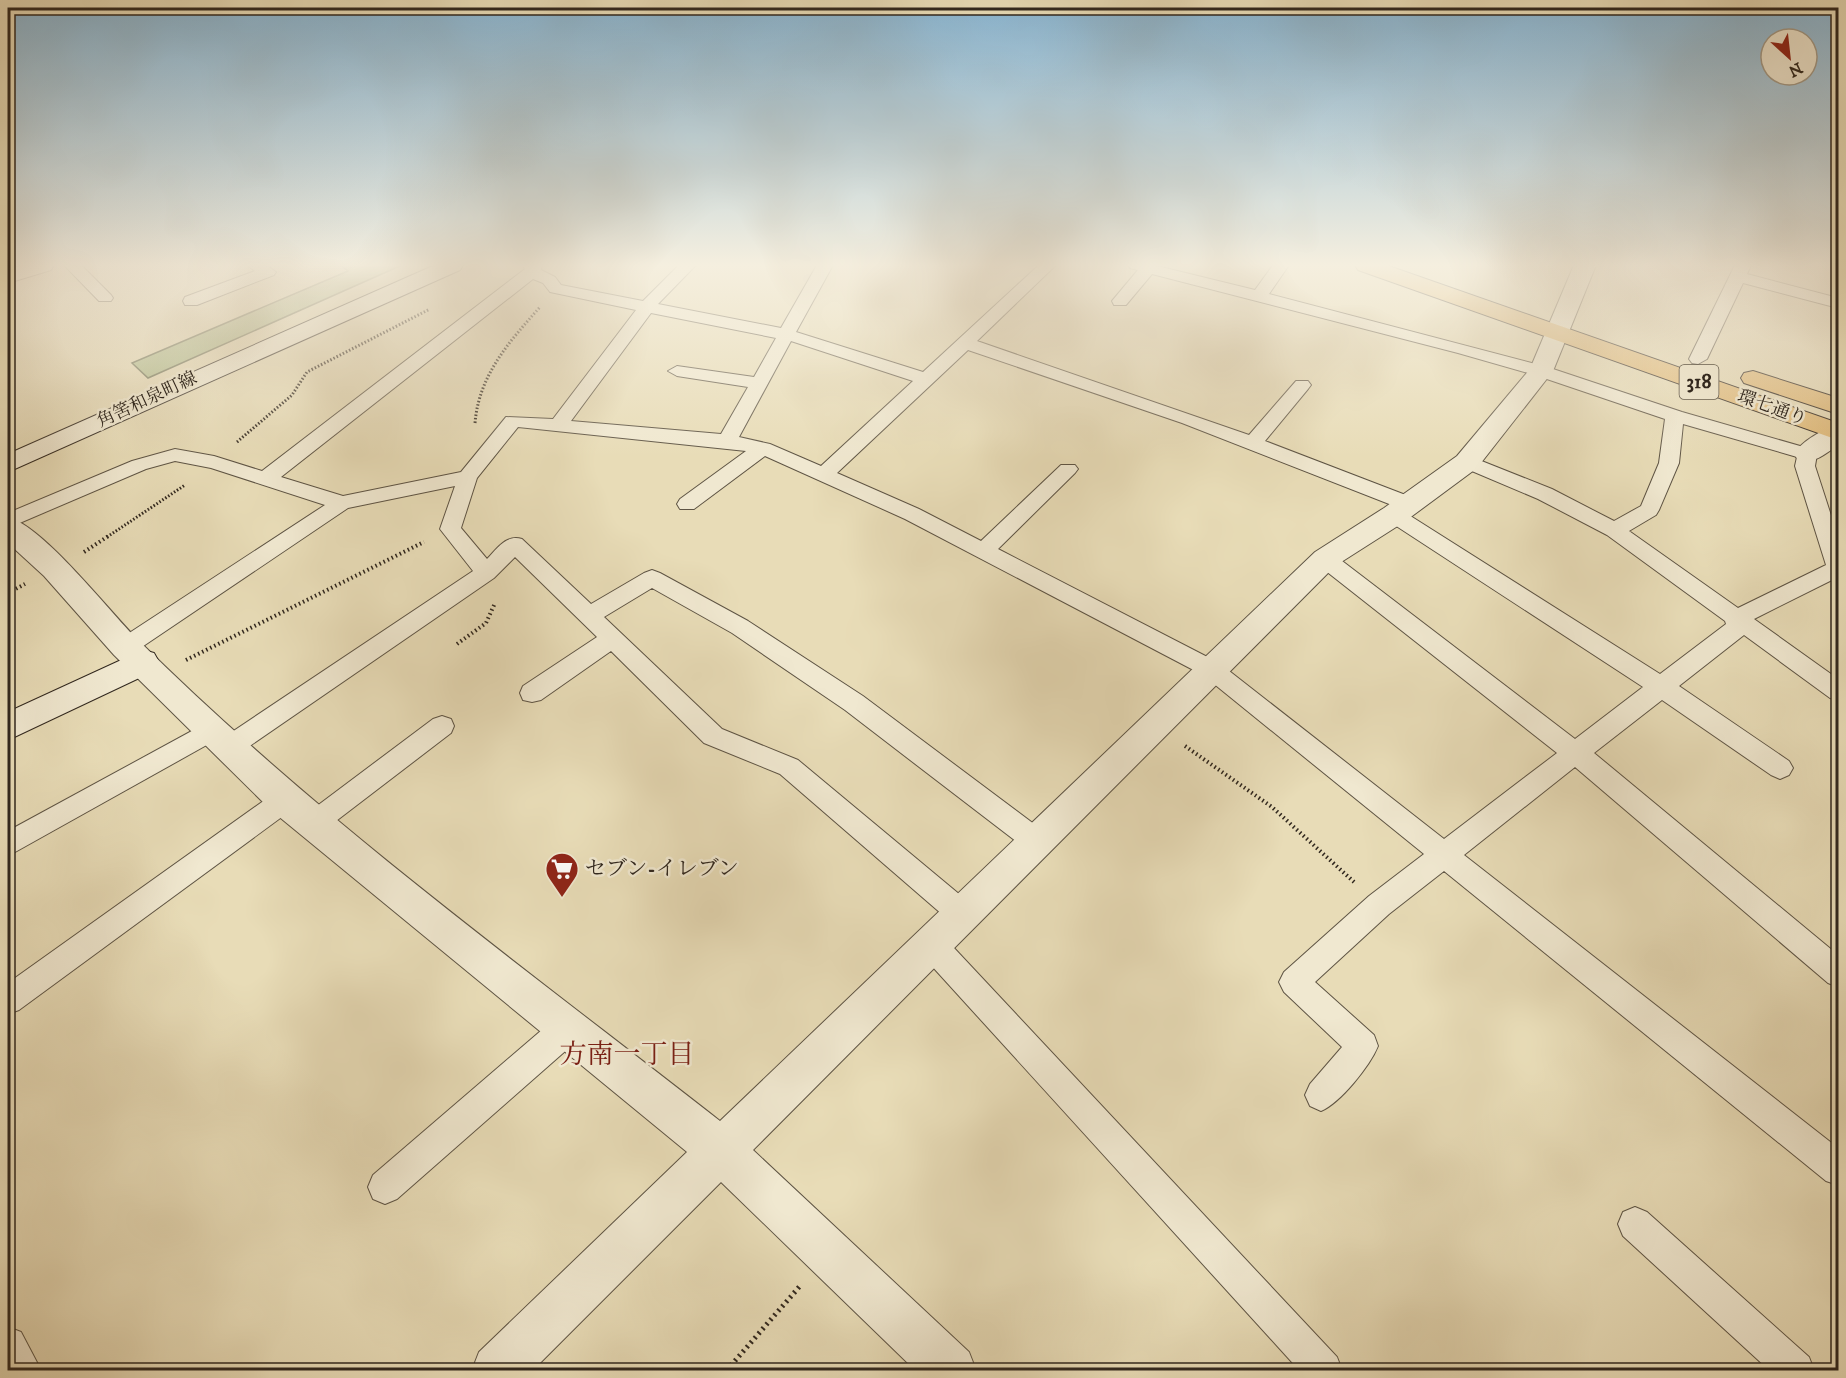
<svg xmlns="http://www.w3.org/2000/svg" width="1846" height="1378" font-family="'IM FELL DW Pica','Noto Serif JP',serif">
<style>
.green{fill:#b5c08f;stroke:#727456;stroke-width:1.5}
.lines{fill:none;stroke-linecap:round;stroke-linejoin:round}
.lane-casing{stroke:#5e5444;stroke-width:2}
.street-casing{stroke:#5e5444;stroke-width:2}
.secondary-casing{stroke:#30271e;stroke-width:2}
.primary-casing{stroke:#30271e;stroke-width:2}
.path-far2{stroke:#30271e;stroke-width:3;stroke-dasharray:1.5 2;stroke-linecap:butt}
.path-far1{stroke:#30271e;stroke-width:4;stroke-dasharray:1.5 3;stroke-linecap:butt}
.path{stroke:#30271e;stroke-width:5;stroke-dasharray:2 4;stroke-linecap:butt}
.lane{fill:#f0e8d0;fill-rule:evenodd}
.street{fill:#f0e8d0;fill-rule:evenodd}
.secondary{fill:#f0e8d0;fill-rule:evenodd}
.primary{fill:#e4be7c;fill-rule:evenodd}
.labels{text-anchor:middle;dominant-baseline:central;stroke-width:5;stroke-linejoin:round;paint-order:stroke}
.far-street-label{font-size:18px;fill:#30271e;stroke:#f0e8d0}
.shield{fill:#f0e8d0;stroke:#6a6153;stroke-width:1.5}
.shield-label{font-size:20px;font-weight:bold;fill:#30271e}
.poi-label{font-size:21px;fill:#30271e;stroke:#f0e8d0;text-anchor:start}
.near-neighbourhood-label{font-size:27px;fill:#7a1f14;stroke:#f0e8d0}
</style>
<rect width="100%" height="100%" fill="#e8dcb7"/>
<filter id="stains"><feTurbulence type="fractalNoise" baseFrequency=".00333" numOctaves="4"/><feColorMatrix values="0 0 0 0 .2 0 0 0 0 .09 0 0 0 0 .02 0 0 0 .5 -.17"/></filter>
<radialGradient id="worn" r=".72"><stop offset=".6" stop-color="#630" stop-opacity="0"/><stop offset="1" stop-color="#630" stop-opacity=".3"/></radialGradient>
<path class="green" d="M340 265H402L148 378 132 363 348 271Z"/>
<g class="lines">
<defs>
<path id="lane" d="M64 265H81L111 295 113 298 111 301H99Z
M247 265H266L276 272 274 275 197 305H185L183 301 185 297 255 271Z
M522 265H542L541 270 555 277 561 285 643 301 679 265H696L658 304 781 328 817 265H833L796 332 923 372 1039 265H1056L977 341 1249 435 1296 381H1308L1311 385 1308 389 1265 441 1416 499 1419 504 1416 509H1402L1182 423 968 350 837 473 919 509 981 541 1061 465H1075L1078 469 1075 473 998 549 1219 663 1444 839 1557 753 1317 564 1314 559 1317 554 1325 552 1333 554 1575 739 1643 687 1387 520 1384 515 1387 510H1401L1660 674 1726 624 1725 621 1607 535 1538 499 1460 466 1457 462 1460 458H1474L1552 489 1614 521 1641 506 1659 463 1665 419 1535 375 1458 353 1152 274 1126 305H1114L1112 301 1138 270 1130 268 1128 265H1153L1255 290 1273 265H1289L1269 294 1547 367 1682 412 1814 450 1817 454 1815 466 1838 537V577L1754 619 1838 679V700L1830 698 1744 635 1679 686 1789 761 1793 768 1789 775 1780 779 1771 775 1662 700 1594 753 1838 955V987L1828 983 1575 767 1464 855 1838 1148V1185L1826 1181 1444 871 1389 914 1315 982 1374 1035 1378 1046C1370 1066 1340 1103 1321 1111L1310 1106 1305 1095 1310 1084 1342 1047 1284 992 1279 982 1284 972 1369 896 1424 854 1203 675 905 519 765 456 694 509H680L677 504 680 499 746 451 518 427 477 478 461 528 487 559C497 549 506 534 522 539L591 604 644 573 652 570 660 573 748 621 863 696 1046 833 1049 841 1046 849 1036 853 1026 849 845 710 732 633 652 588 604 617 722 729 798 760 971 904 975 913 971 922 961 926 951 922 780 774 704 743 611 651 541 700 532 702 523 700 520 693 523 686 597 637 515 557 494 578 238 754 229 757 220 754 216 747 220 740 473 571 440 529 455 486 348 508 133 653 125 656 117 653 113 647 117 641 325 505 211 468 175 461 146 469 8 528V513L132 461 175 449 214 456 262 471 525 269ZM533 279 543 283 550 292 636 310 553 419 506 417 461 472 343 496 281 477ZM651 313 776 338 754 377 677 366 668 371 677 376 748 387 721 434 571 421ZM791 341 913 381 821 466 770 444 739 437ZM1683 424 1797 457 1795 466 1826 565 1738 608 1629 531 1656 515 1659 510 1679 463Z
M1735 265H1751L1747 274 1838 298V308L1743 283 1707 359 1698 364 1692 363 1689 359Z
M442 716 451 719 454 726 451 733 323 831 314 834 305 831 301 823 305 815 433 719Z
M212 720 221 723 224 730 221 737 8 856V831Z
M285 789 294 792 298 800 294 808 19 1010 8 1014V983L276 792Z
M930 929 940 933 1337 1357 1342 1370H1299L920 953 916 943 920 933Z
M568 1013 579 1017 583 1028 579 1039 397 1199 385 1204 373 1199 368 1187 373 1175 557 1017Z
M1635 1207 1647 1212 1809 1357 1814 1370H1769L1623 1236 1618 1224 1623 1212Z
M8 1327 21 1332 41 1370H8Z"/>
<path id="street" d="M23 265H54L51 270 8 283V270Z
M440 265H463L460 270H443Z
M1574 265H1596L1553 371 1477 468 1404 522 1335 566 753 1150 969 1352 976 1370H915L721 1182 533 1370H472L479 1352 687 1152 272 811 114 655 44 576 8 543V517C44 527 108 610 137 639 316 817 522 966 720 1121L1315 552 1384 508 1457 456 1530 369Z
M1838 425V445C1825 454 1815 464 1798 460L1794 454C1802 441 1823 429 1838 425Z"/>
<path id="secondary" d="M435 265H463L460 270 8 472V454Z
M143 650 154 653 159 662 154 671 8 740V712Z"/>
<path id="primary" d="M1355 265H1386L1838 423V440L1358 270Z
M1753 371 1838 398V414L1744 383 1741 378 1744 373Z"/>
</defs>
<use href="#lane" class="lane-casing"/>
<use href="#street" class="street-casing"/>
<use href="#secondary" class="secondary-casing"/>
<use href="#primary" class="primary-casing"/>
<path class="path-far2" d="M475 423C479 375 509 342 540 307
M237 442 292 395 307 372 430 309
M107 537 185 485"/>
<path class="path-far1" d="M84 552 110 535
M8 593 25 584
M457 644 486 623 495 603
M186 660 424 542
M1185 746 1272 807 1354 882"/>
<path class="path" d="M727 1370 800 1286"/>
<use href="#lane" class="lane"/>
<use href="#street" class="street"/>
<use href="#secondary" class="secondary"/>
<use href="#primary" class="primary"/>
</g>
<linearGradient id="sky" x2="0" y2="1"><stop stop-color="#88b6d4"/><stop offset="0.58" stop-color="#f5efdf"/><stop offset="1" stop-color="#f5efdf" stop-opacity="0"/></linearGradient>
<rect width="1846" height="457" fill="url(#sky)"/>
<defs>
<symbol id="supermarket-pin" viewBox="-11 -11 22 30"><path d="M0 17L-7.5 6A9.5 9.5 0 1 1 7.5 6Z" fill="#8f2418" stroke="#f0e8d0"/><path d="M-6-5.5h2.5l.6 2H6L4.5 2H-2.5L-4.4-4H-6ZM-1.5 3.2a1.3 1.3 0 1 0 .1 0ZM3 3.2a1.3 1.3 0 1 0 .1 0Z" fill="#fff"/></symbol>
</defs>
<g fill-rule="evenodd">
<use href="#supermarket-pin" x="543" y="850" width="38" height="52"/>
</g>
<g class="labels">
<g class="far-street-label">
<text transform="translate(147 400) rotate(-25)">角筈和泉町線</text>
<text transform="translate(1772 408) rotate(20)">環七通り</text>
</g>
<rect class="shield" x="1679.5" y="365" width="39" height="34" rx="4.5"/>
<g class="shield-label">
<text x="1699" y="382">318</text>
</g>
<g class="poi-label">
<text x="585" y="869">セブン-イレブン</text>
</g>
<g class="near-neighbourhood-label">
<text x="627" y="1055">方南一丁目</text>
</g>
</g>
<rect width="1846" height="1378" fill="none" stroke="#e8dcb7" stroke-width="30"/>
<rect x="9" y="9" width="1828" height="1360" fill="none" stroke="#30271e" stroke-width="3"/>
<rect x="15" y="15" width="1816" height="1348" fill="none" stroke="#30271e" stroke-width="1.5"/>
<g transform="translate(1789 57) rotate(153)"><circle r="28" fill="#f0e8d0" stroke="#a39b89" stroke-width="1.5"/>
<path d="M0-4.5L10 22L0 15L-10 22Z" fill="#8f2418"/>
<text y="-9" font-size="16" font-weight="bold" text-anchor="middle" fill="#30271e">N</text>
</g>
<rect width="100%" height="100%" filter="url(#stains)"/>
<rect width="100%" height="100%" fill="url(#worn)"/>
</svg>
